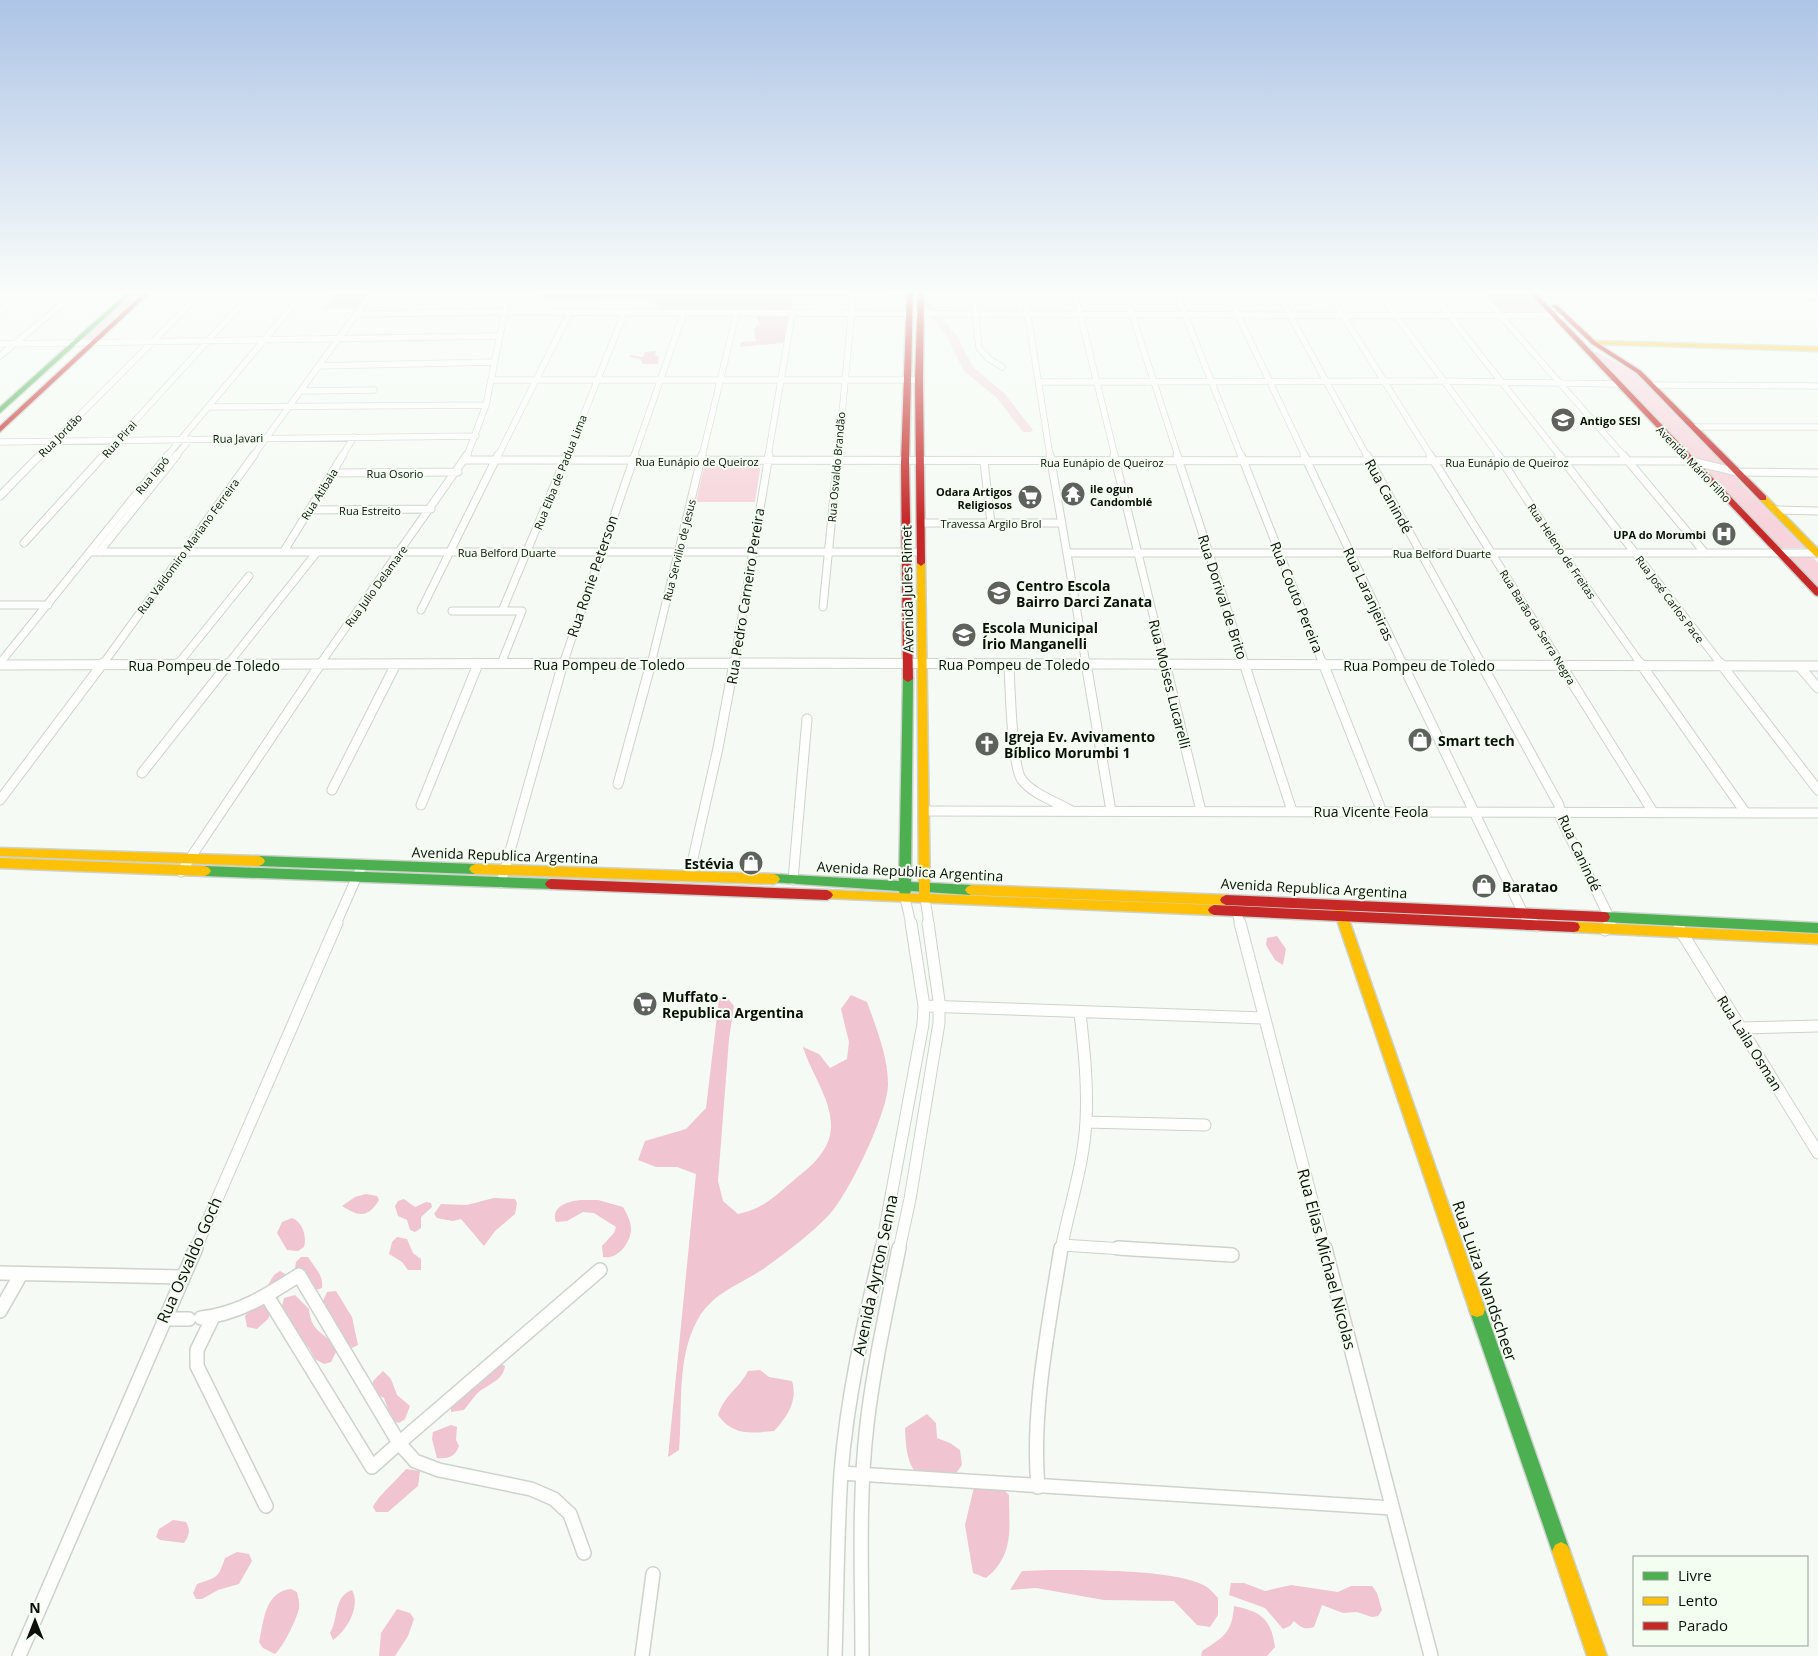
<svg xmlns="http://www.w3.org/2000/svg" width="1818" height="1656" font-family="'Open Sans',sans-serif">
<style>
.green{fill:#f7d4dc}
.forest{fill:#f0c4d0}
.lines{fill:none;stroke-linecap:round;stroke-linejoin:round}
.river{fill:#f4dde2;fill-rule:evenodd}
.street-far4-casing{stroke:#cdd3cc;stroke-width:7}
.street-far3-casing{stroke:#cdd3cc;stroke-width:9}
.street-far2-casing{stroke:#cdd3cc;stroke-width:11}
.street-far1-casing{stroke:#cdd3cc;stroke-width:13}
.street-casing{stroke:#cdd3cc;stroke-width:16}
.fast-casing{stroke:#cdd3cc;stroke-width:3}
.slow-casing{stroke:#cdd3cc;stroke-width:3}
.jam-casing{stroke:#cdd3cc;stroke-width:3}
.street-far4{stroke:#fefefd;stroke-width:5.5}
.street-far3{stroke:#fefefd;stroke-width:7}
.street-far2{stroke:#fefefd;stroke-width:9}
.street-far1{stroke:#fefefd;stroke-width:11}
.street{stroke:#fefefd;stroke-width:13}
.fast{fill:#4caf50;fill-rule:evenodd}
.slow{fill:#ffc107;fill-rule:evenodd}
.jam{fill:#c62828;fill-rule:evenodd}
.labels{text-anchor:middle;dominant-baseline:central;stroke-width:4;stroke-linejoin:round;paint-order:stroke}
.far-poi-label{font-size:11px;font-weight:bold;fill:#0b0f0a;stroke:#f3fef1;text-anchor:start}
.far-street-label{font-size:11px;fill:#0b0f0a;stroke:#f3fef1}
.street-label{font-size:14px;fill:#0b0f0a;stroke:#f3fef1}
.poi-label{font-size:14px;font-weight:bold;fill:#0b0f0a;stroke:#f3fef1;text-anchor:start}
.near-street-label{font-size:16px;fill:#0b0f0a;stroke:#f3fef1}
</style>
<rect width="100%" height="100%" fill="#f5fbf4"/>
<path class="green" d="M135 290H148L95 341H78Z
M338 290H371L357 309H324Z
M517 290H847L849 296 793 297 790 312 662 311 652 299 542 300 539 294 516 295Z
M1479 290H1529L1552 315H1501Z
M1592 352H1597L1635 373 1728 467 1694 458Z
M705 463H761L755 502H696Z
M1703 466 1732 474 1805 548H1780Z
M1790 557H1813L1818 563V587Z"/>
<path class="forest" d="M787 302 793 305C784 317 792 332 785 343L740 347 741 342 756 341 754 329 759 324 756 316 748 315 750 313Z
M656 351 655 356H659L658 364H643L640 359 629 357 630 355 643 357 645 352Z
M1277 936 1286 949 1283 965 1275 960 1266 945 1267 938Z
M724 994 734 1006 729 1039 718 1181 723 1201 738 1214C763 1209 774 1197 793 1181 803 1172 816 1163 823 1151 846 1117 813 1080 803 1047L819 1054 830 1068 847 1059 849 1042 841 1009 851 995 867 1002C876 1027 888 1057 888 1083 889 1111 849 1193 830 1214 811 1234 788 1251 766 1267 741 1285 714 1291 698 1319 676 1358 683 1407 679 1450L668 1457 696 1174 677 1167H656L638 1160 645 1141 686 1129 706 1108 719 999Z
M366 1194 377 1196 379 1200C368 1218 359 1217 342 1206L355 1197Z
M494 1198 515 1199 517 1203 515 1214 495 1231 484 1246 461 1219 453 1221 437 1218 434 1214 441 1204 467 1205Z
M404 1199 415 1207 426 1202 431 1203 432 1207 421 1217V1228L415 1232 410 1230 407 1220 398 1216 395 1206 398 1201Z
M581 1200H598L623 1207C627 1214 631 1221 631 1230 630 1244 617 1260 603 1257L602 1246 614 1233 616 1227 594 1213 583 1212 567 1221 556 1222C550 1206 570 1201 581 1200Z
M292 1218C303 1222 307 1237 304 1247L298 1251 287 1250 277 1233 282 1222Z
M397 1237 407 1239 413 1253 421 1259V1270H408L402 1262 389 1254 392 1242Z
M301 1257H308C314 1267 324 1275 322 1288L316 1290 295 1268 296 1262Z
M280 1271 289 1276 268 1319 257 1329 247 1327 245 1316 263 1293 274 1275Z
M336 1291 352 1317 358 1345 352 1348 346 1346 321 1305 327 1292Z
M295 1295 309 1309C311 1335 328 1332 337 1350L331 1362 324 1364 315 1359 309 1348 298 1337 289 1316 281 1310 284 1298Z
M500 1364 505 1366C503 1380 491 1383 480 1391 474 1396 469 1404 464 1410L451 1412V1406Z
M760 1370 769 1377 792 1381C798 1400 788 1416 774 1431 751 1433 733 1436 718 1415 725 1394 738 1390 748 1371Z
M383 1371 391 1379 397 1395 410 1406 405 1419 399 1423 392 1421 384 1398 374 1393 372 1388 373 1381Z
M927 1414 936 1423 937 1438 950 1443 960 1450 962 1465 954 1476 918 1475C906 1463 906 1445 905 1428Z
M451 1425 457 1427 456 1440 459 1446C455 1457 448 1459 437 1458L432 1439 433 1432Z
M406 1469 420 1471 418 1486 388 1512H376L373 1507C377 1497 398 1479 406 1469Z
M974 1487 1002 1488 1009 1495C1009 1527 1015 1555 986 1578L973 1573 965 1525Z
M173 1520 186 1522C191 1530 189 1536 184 1543L160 1540 156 1537 159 1529Z
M237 1552 249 1554 252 1561 239 1584 218 1590 202 1599H196L193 1593 197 1584C217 1577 218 1579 225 1558Z
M1049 1570C1083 1570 1180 1569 1207 1587 1211 1590 1215 1595 1218 1598V1615L1210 1627 1197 1625 1174 1601 1104 1600 1036 1588 1010 1590 1022 1571Z
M1231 1583H1244L1265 1591 1291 1585 1338 1592 1351 1586H1372L1377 1593 1382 1610 1378 1616 1372 1617 1357 1612 1343 1613 1322 1605 1314 1627C1305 1630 1301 1628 1294 1621L1290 1626 1283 1629 1265 1608 1229 1595Z
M291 1589 297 1592C298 1597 300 1603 299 1608 297 1619 283 1647 275 1654L263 1648 259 1642C264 1622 264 1592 291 1589Z
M352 1590C361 1606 347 1631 333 1640L330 1633C339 1618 333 1597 352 1590Z
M1234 1606C1262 1612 1271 1619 1275 1647L1267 1656H1201L1202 1651C1224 1637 1232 1633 1234 1606Z
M397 1609 410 1613 414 1619 408 1636 395 1656H379L381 1633Z"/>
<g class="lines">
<path class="river" d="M871 290H886L929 302 957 336 973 367 1005 394 1033 430 1031 432H1023L997 398 964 371 947 337 923 306Z"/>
<defs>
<path id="street-far4" d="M973 290 979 348 989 359 1002 367
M1024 290 1050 456
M1074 290 1115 456
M1124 290 1178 456
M1175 290 1241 456
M1226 290 1305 456
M1276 290 1367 456
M1327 290 1431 456
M1377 290 1499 456
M1429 290 1560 456
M1478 290 1624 456
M1545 295 1818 296
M0 312 28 290
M357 314 499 312 1565 316
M0 344 499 336
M0 356 79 290
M319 366 494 362
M491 380H919
M1040 382 1441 381 1618 384
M1653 385 1818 386
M301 391 374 390
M210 407 486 405
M1693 427H1818
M0 442 476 436
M39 456 204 290
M103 456 254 290
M167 456 306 290
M176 456 190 439
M253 456 374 290
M342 456 354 437
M467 456 486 405 509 290
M498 456 569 314
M567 456 624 314
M634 456 683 315
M702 456 736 315
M768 456 792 315
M838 456 853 297"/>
<path id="street-far3" d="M1050 455 1086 664
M1114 455 1165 664
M1177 455 1245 664
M1241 455 1323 664
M1304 455 1403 664
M1367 455 1482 664
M1430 455 1561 664
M1498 455 1562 553 1641 664
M1559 455 1721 664
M1623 455 1705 553
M465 460 1691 461 1737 472 1818 473
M984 462 991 523
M332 473 458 472
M0 496 40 455
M309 510 431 509
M1775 510 1818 511
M921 523H1062
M24 543 104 455
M284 551 343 455
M92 552H921
M99 552 177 455
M1067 553H1818
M0 605H48
M823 607 838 455
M421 610 498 455
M452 611H522L501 664
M502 611 567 455
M0 663 168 455
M103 664 254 455
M178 664 249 576
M228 664 317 552
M278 664H1183
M320 664 467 455
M563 664 635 455
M651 664 702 455
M734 664 769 455"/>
<path id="street-far2" d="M1086 663 1111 811
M1165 663 1201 811
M1244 663 1292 811
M1323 663 1382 812
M1402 663 1523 913 1528 921 1534 924
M1481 663 1559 805 1561 819 1611 921 1609 924
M1560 663 1653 812
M1640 663 1745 812
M1720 663 1818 790
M0 665 734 663 1818 666
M177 665 179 663
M1009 666C1010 685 1012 768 1022 780 1033 794 1054 801 1070 810
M1799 666 1818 688
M142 773 229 663
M618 784 651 663
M332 790 396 664
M0 800 103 663
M421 805 478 664
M925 811 1818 813
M181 872 321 663
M689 876 718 748 734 663
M793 880 807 719
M501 883 563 663
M905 898 911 924
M925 898 929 924
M1237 912 1240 924
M336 924 362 865"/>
<path id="street-far1" d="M1240 923 1325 1250
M1532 923 1537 926
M1679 928 1818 1153
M1605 930 1610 923
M924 1006 1263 1018
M1742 1028 1818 1026
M1086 1122 1205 1125
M1062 1245 1139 1250
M195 1250 337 923
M881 1250 923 1024 924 1006 911 923
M899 1250 910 1199 939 1023V1001L928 923
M1061 1250C1069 1207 1084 1164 1086 1121 1088 1084 1084 1049 1080 1013"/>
<path id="street" d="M1118 1248 1232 1255
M1325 1248 1431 1656
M0 1273 182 1277
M267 1296 372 1467 399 1443 415 1461 439 1470 531 1489 554 1499 570 1514 584 1553
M0 1311 21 1274
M213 1317 197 1350V1366L266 1506
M201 1318C238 1314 268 1295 299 1275L399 1443 600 1270
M163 1319H189
M841 1473 1392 1508
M1038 1487C1031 1411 1049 1324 1061 1248
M19 1656 196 1248
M642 1656 653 1574
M835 1656C837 1595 837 1534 841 1473 847 1398 864 1322 882 1248
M862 1656C862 1579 858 1501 867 1424 874 1365 887 1307 899 1248"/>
<path id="fast" d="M130 290H136L0 413V407Z
M908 676 913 679 911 882 971 885 975 887 977 890 975 893 971 895 911 891 909 896H901L899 891 770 882 768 879 770 876 774 874 899 881 903 679Z
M259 856 475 864 479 866 481 869 479 872 475 874 259 866 255 864 253 861 255 858Z
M205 866 551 879 555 881 557 884 555 887 551 889 205 876 201 874 199 871 201 868Z
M1604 912 1818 923V933L1604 922 1600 921 1598 917 1600 913Z
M1477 1301 1483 1303 1485 1309 1570 1551 1567 1557 1561 1560 1555 1557 1552 1551 1469 1309 1471 1303Z"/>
<path id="slow" d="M1594 341 1818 347V351L1592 344V342Z
M1760 496H1766L1818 549V557L1815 556 1760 500Z
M921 560 925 563 930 894 1214 905 1218 907 1220 910 1218 913 1214 915 823 898 821 895 823 892 827 890 919 894 917 563Z
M0 848 259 856 263 858 265 861 263 864 259 866 0 856Z
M0 858 205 866 209 868 211 871 209 874 205 876 0 868Z
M475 864 774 874 778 876 780 879 778 882 774 884 475 874 471 872 469 869 471 866Z
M971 885 1226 895 1230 897 1232 900 1230 903 1226 905 971 895 967 893 965 890 967 887Z
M1340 906 1344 908 1346 911 1485 1309 1483 1315 1477 1317 1471 1315 1469 1309 1334 911 1336 908Z
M1574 922 1818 934V944L1574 932 1570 931 1568 927 1570 923Z
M1561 1542 1567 1545 1570 1551 1607 1656H1587L1552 1551 1555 1545Z"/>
<path id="jam" d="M147 290H153L0 432V426Z
M907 290H913L909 462 913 679 908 682 903 679 901 462Z
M918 290H924L923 380 925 563 921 566 917 563 915 380Z
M1527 290H1533L1818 588V596L1815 595Z
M1553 305H1557L1596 342 1641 371 1766 496V500H1760L1637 373 1592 344 1553 307Z
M551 879 827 890 831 892 833 895 831 898 827 900 551 889 547 887 545 884 547 881Z
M1226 895 1604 912 1608 913 1610 917 1608 921 1604 922 1226 905 1222 903 1220 900 1222 897Z
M1214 905 1574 922 1578 923 1580 927 1578 931 1574 932 1214 915 1210 913 1208 910 1210 907Z"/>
</defs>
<use href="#street-far4" class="street-far4-casing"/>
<use href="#street-far3" class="street-far3-casing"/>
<use href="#street-far2" class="street-far2-casing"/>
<use href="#street-far1" class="street-far1-casing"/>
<use href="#street" class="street-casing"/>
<use href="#fast" class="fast-casing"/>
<use href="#slow" class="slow-casing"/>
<use href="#jam" class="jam-casing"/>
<use href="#street-far4" class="street-far4"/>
<use href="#street-far3" class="street-far3"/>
<use href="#street-far2" class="street-far2"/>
<use href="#street-far1" class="street-far1"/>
<use href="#street" class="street"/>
<use href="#fast" class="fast"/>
<use href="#slow" class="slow"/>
<use href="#jam" class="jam"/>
</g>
<linearGradient id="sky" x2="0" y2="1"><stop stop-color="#adc4e6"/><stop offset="0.56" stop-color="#fafdfa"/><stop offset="1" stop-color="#fafdfa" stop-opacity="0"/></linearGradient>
<rect width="1818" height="522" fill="url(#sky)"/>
<defs>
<symbol id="school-disc" viewBox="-11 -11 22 22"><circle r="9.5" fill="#5d625c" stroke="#f3fef1"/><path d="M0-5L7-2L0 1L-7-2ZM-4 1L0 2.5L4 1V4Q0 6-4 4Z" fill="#fff"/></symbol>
<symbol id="temple-disc" viewBox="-11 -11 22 22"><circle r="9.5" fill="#5d625c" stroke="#f3fef1"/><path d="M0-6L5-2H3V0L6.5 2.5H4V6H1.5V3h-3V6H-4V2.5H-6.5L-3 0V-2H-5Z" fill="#fff"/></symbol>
<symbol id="supermarket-disc" viewBox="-11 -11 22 22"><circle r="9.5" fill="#5d625c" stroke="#f3fef1"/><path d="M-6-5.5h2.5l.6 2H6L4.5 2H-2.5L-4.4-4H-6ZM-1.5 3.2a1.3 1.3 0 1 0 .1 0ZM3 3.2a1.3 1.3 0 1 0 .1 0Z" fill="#fff"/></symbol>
<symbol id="hospital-disc" viewBox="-11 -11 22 22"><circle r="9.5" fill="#5d625c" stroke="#f3fef1"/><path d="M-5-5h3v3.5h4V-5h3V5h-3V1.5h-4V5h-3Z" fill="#fff"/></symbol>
<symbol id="shop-disc" viewBox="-11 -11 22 22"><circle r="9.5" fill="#5d625c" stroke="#f3fef1"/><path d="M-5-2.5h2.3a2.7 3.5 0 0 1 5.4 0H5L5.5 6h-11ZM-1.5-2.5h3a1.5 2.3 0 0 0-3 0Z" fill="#fff"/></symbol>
<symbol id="church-disc" viewBox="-11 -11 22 22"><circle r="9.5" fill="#5d625c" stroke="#f3fef1"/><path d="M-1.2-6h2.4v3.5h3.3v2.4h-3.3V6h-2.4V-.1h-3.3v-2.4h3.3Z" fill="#fff"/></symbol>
</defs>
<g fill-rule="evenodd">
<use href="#school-disc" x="1549" y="406" width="28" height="28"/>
<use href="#temple-disc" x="1059" y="480" width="28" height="28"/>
<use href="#supermarket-disc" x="1016" y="483" width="28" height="28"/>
<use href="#hospital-disc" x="1710" y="520" width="28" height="28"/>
<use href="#school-disc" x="985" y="579" width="28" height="28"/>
<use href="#school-disc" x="950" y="621" width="28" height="28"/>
<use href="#shop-disc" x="1406" y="726" width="28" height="28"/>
<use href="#church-disc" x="973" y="730" width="28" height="28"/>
<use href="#shop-disc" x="737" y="849" width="28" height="28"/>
<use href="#shop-disc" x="1470" y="872" width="28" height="28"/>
<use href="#supermarket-disc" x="631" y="990" width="28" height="28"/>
</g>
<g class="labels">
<g class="far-poi-label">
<text x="1580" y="420">Antigo SESI</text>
<text x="1090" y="488">ile ogun<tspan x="1090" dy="13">Candomblé</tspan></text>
<text x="1012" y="491" text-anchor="end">Odara Artigos<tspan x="1012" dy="13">Religiosos</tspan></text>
<text x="1706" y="534" text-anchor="end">UPA do Morumbi</text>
</g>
<g class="far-street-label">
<text transform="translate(60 435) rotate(-45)">Rua Jordão</text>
<text transform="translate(238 438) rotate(-1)">Rua Javari</text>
<text transform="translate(119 439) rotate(-48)">Rua Pirai</text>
<text x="697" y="461">Rua Eunápio de Queiroz</text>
<text x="1102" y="462">Rua Eunápio de Queiroz</text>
<text x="1507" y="462">Rua Eunápio de Queiroz</text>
<text transform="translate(1694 464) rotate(46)">Avenida Mário Filho</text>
<text transform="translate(836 467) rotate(-85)">Rua Osvaldo Brandão</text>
<text transform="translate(560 472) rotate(-68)">Rua Elba de Padua Lima</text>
<text x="395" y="473">Rua Osorio</text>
<text transform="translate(152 475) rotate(-50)">Rua Iapó</text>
<text transform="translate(319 494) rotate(-58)">Rua Atibaia</text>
<text x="370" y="510">Rua Estreito</text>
<text x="991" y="523">Travessa Argilo Brol</text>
<text transform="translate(188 546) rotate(-54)">Rua Valdomiro Mariano Ferreira</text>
<text transform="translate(679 550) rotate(-76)">Rua Servilio de Jesus</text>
<text transform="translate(1562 551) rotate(56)">Rua Heleno de Freitas</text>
<text x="507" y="552">Rua Belford Duarte</text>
<text x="1442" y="553">Rua Belford Duarte</text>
<text transform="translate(376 586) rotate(-54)">Rua Julio Delamare</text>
<text transform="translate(1670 599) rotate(53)">Rua José Carlos Pace</text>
<text transform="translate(1538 627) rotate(58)">Rua Barão da Serra Negra</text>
</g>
<g class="street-label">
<text transform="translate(1389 496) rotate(61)">Rua Canindé</text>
<text transform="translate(592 576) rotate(-71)">Rua Ronie Peterson</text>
<text transform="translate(907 589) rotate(-91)">Avenida Jules Rimet</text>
<text transform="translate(1369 594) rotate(65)">Rua Laranjeiras</text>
<text transform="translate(745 596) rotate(-81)">Rua Pedro Carneiro Pereira</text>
<text transform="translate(1223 597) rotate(72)">Rua Dorival de Brito</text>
<text transform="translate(1297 597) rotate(68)">Rua Couto Pereira</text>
<text x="609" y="664">Rua Pompeu de Toledo</text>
<text x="1014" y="664">Rua Pompeu de Toledo</text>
<text x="204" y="665">Rua Pompeu de Toledo</text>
<text x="1419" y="665">Rua Pompeu de Toledo</text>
<text transform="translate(1170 684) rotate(76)">Rua Moises Lucarelli</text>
<text x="1371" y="811">Rua Vicente Feola</text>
<text transform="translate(1580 853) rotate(65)">Rua Canindé</text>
<text transform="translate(505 855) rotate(2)">Avenida Republica Argentina</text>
<text transform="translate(910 871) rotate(3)">Avenida Republica Argentina</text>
<text transform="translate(1314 888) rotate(3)">Avenida Republica Argentina</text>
<text transform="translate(1750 1043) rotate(58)">Rua Laila Osman</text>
</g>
<g class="poi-label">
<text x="1016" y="585">Centro Escola<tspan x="1016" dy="16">Bairro Darci Zanata</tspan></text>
<text x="982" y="627">Escola Municipal<tspan x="982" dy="16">Írio Manganelli</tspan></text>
<text x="1004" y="736">Igreja Ev. Avivamento<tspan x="1004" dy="16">Bíblico Morumbi 1</tspan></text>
<text x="1438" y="740">Smart tech</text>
<text x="734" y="863" text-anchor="end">Estévia</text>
<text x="1502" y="886">Baratao</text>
<text x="662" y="996">Muffato -<tspan x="662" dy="16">Republica Argentina</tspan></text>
</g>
<g class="near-street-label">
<text transform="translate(1327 1259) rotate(75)">Rua Elias Michael Nicolas</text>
<text transform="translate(189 1260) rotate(-66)">Rua Osvaldo Goch</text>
<text transform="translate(875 1275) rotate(-78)">Avenida Ayrton Senna</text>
<text transform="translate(1485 1281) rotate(71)">Rua Luiza Wandscheer</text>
</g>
</g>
<rect x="1633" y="1556" width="175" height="90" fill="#f3fef1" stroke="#969e95"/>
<rect x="1643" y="1572" width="25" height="8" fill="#4caf50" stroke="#969e95"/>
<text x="1678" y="1581" font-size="15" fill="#0b0f0a">Livre</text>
<rect x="1643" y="1597" width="25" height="8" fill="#ffc107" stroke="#969e95"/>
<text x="1678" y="1606" font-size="15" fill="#0b0f0a">Lento</text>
<rect x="1643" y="1622" width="25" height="8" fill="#c62828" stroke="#969e95"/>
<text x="1678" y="1631" font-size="15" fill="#0b0f0a">Parado</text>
<g transform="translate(35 1621)" stroke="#f3fef1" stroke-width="4" paint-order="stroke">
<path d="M0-4L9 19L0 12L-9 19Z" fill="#0b0f0a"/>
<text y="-8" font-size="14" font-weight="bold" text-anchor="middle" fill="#0b0f0a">N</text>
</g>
</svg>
